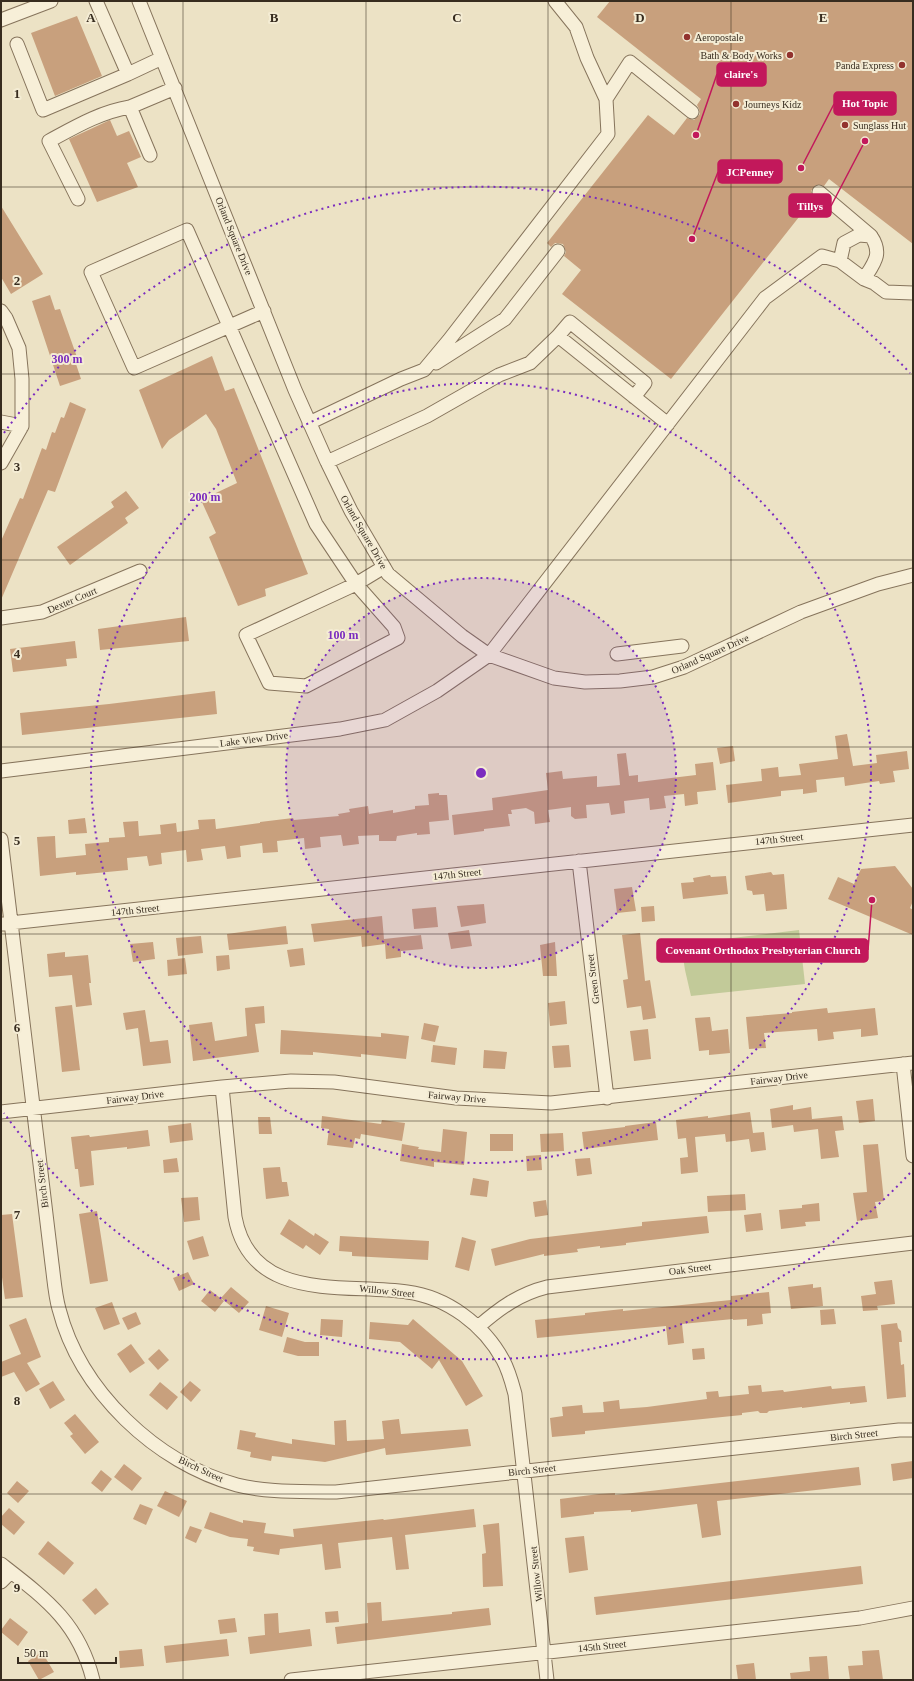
<svg xmlns="http://www.w3.org/2000/svg" width="914" height="1681" font-family="Georgia,serif">
<style>
.green{fill:#c2ca99}
.building{fill:#c8a07d}
.lines{fill:none;stroke-linecap:round;stroke-linejoin:round}
.minor-casing{stroke:#86745c;stroke-width:15}
.minor{stroke:#f7efd8;stroke-width:13}
.grid{fill:none;stroke:#372c1f;stroke-width:1;stroke-opacity:0.55}
.ring{fill:none;stroke:#7b2cbf;stroke-width:2;stroke-dasharray:2 4}
.poi-dot{fill:#92332f;stroke:#f4ecd4;stroke-width:1.5}
.labels{text-anchor:middle;dominant-baseline:central;stroke-width:4;stroke-linejoin:round;paint-order:stroke}
.poi-label{font-size:10px;fill:#372c1f;stroke:#f4ecd4;text-anchor:start}
.street-label{font-size:10px;fill:#372c1f;stroke:#f4ecd4}
.grid-label{font-size:13px;text-anchor:middle;font-weight:bold;fill:#372c1f;stroke:#f4ecd4;stroke-width:4;stroke-linejoin:round;paint-order:stroke}
.centre{fill:#7b2cbf;stroke:#f4ecd4;stroke-width:2}
.ring-label{font-size:12px;text-anchor:middle;font-weight:bold;fill:#7b2cbf;stroke:#f4ecd4;stroke-width:4;stroke-linejoin:round;paint-order:stroke}
.leader{fill:none;stroke:#c2185b;stroke-width:1.5}
.callout-dot{fill:#c2185b;stroke:#f4ecd4;stroke-width:1.5}
.callout{fill:#c2185b;stroke:#c2185b;stroke-width:1.5}
.callout-label{font-size:11px;text-anchor:middle;font-weight:bold;fill:#fff}
</style>
<rect width="100%" height="100%" fill="#ece2c5"/>
<path class="green" d="M799 930 805 984 691 996 685 970 681 944Z"/>
<path class="building" d="M610 1H913V244L829 179 824 186 816 185 811 191 814 198 671 379 562 294 581 270 564 256 566 252 563 244 555 243 551 247 547 243 648 115 674 135 687 118 694 120 700 114 699 109 697 105 701 99 597 17Z
M77 16 102 76 55 96 31 33Z
M110 120 117 136 129 131 141 157 127 163 138 187 97 202 69 139Z
M1 206 43 274 11 294 1 277Z
M50 295 55 310 60 309 78 360 75 361 81 379 60 386 32 301Z
M212 356 225 391 234 388 308 574 265 589 266 596 238 606 209 537 216 533 201 500 237 483 216 429 206 414 169 440 162 449 139 390Z
M70 402 86 409 55 492 48 490 1 600V541L20 498 23 499 42 448 46 450 52 432 55 433 61 417 64 418Z
M126 491 139 508 125 518 128 523 70 565 57 547 114 507 111 502Z
M186 617 189 641 100 650 98 629Z
M75 641 77 658 66 659 67 666 13 672 10 649Z
M215 691 217 714 22 735 20 713 109 704Z
M847 734 853 766 877 763 876 755 907 751 909 769 893 771 895 782 880 784 879 781 845 786 844 777 816 780 817 792 803 794V789L781 791V796L728 803 726 785 762 781 761 769 778 767 779 777 801 775 799 764 838 759 835 736Z
M733 746 735 761 720 764 717 748Z
M626 753 629 776 638 775V782L696 775 695 764 713 762 716 790 697 792 698 804 685 806 684 794 664 796 666 808 650 810 649 798 624 801 625 813 611 815 609 803 586 805 587 818 575 819 571 816V807L548 810 550 822 535 824 534 812 526 808 511 810 512 814H508L510 826 484 829V831L454 835 452 815 493 810 492 798 548 790 546 773 562 771 563 779 597 776V787L620 785 617 754Z
M439 793V795H447L449 820 429 822 430 834 417 835V833L397 836 396 841H379V835L358 836 359 844 343 846 341 835 320 837 321 847 305 849 304 838 277 841 278 852 263 853 262 843 240 846 241 857 227 859 225 846 201 849 203 860 187 862 186 850 161 853 162 864 149 866 147 856 127 858 128 870 76 875V872L40 876 37 837 55 836 56 858 86 855 85 844 109 842V838L125 837 123 822 138 821 139 836 161 834 160 825 176 823 177 832 199 829 198 820 215 819 216 829 260 823V822L293 818 294 820 339 816 338 814 350 812 349 809 368 806 369 814 393 810V813L415 809V806L429 805 428 794Z
M85 818 87 833 69 834 68 820Z
M895 866 913 889V901L910 908 913 910V935L828 899 838 877 854 884 861 869Z
M771 872 773 875 784 874 787 909 766 911 764 894 753 895 752 891 747 890 745 876Z
M710 875 711 877 726 876 728 894 683 899 681 883 694 882 693 878Z
M632 887 636 911 617 913 614 889Z
M484 904 486 923 461 927 457 906Z
M654 906 655 921 642 922 641 907Z
M436 907 438 927 414 929 412 909Z
M382 916 384 939 421 935 423 949 401 951V957L386 959 385 944 362 947 361 936 314 942 311 924Z
M286 926 288 944 229 950 227 934Z
M469 930 472 946 451 949 448 933Z
M640 933 645 981 650 980 656 1018 643 1020 641 1006 627 1008 623 980 628 979 622 935Z
M201 936 203 953 178 956 176 938Z
M153 942 155 959 133 962 130 944Z
M555 942 557 976H543L540 945Z
M303 948 305 965 290 967 287 950Z
M65 952V957L88 955 91 983H89L92 1005 76 1007 72 975 49 977 47 954Z
M229 955 230 969 217 971 216 956Z
M185 958 187 974 168 976 167 960Z
M565 1001 567 1024 550 1026 548 1003Z
M72 1005 80 1070 62 1072 55 1007Z
M264 1006 265 1023 255 1024 259 1052 193 1061 189 1025 212 1022 215 1041 247 1036 245 1008Z
M827 1008 828 1013 875 1008 878 1035 861 1037V1029L833 1032 834 1039 818 1041 817 1029 764 1033 766 1048 749 1049 746 1017 792 1013V1012Z
M145 1010 150 1042 168 1040 171 1063 143 1066 138 1028 126 1030 123 1013Z
M710 1017 712 1031 728 1029 730 1053 709 1055V1050L699 1051 695 1018Z
M424 1023 439 1026 435 1042 421 1039Z
M648 1029 651 1059 634 1061 630 1031Z
M281 1030 381 1037V1033L409 1036 406 1059 361 1054V1057L313 1052V1055L280 1054Z
M433 1045 457 1048 455 1065 431 1062Z
M569 1045 571 1067 554 1068 552 1046Z
M484 1050 507 1052 505 1069 483 1068Z
M873 1099 875 1121 859 1123 856 1101Z
M793 1105V1110L811 1107 812 1119 842 1116 844 1130 835 1131 839 1157 821 1159 818 1129 794 1132 793 1125 772 1128 770 1109Z
M750 1112 753 1133 764 1132 766 1150 751 1152 749 1139 726 1142 725 1134 695 1137 698 1172 681 1174 680 1158 688 1157 686 1138 678 1139 676 1120 708 1116V1118Z
M322 1116 381 1124 382 1120 405 1123 402 1141 361 1134 360 1139 355 1138 353 1148 327 1145 329 1129 321 1128Z
M258 1117H270L272 1134H259Z
M656 1122 658 1140 584 1149 582 1132 625 1127V1126Z
M191 1123 193 1140 170 1143 168 1126Z
M443 1129 467 1132 464 1165 434 1162V1167L400 1161 402 1144 419 1147 418 1149 441 1152Z
M148 1130 150 1146 127 1149V1147L91 1151 94 1185 80 1187 78 1169H75L71 1137 89 1135 90 1137Z
M563 1133 564 1151 541 1152 540 1134Z
M490 1134H513V1151H490Z
M878 1144 884 1201 875 1202 878 1218 857 1221 853 1193 867 1192 863 1145Z
M541 1155 542 1170 527 1171 526 1156Z
M177 1158 179 1172 164 1173 163 1160Z
M590 1158 592 1174 577 1176 575 1159Z
M280 1167 282 1182H287L289 1196 266 1199 263 1168Z
M473 1178 489 1181 487 1197 470 1195Z
M745 1194 746 1210 708 1212 707 1196Z
M198 1197 200 1220 184 1222 181 1198Z
M546 1200 548 1215 535 1217 533 1202Z
M819 1203 820 1221 805 1222 806 1226 781 1229 779 1210 802 1208V1205Z
M97 1211 108 1281 90 1284 79 1214Z
M761 1213 763 1230 746 1232 744 1215Z
M12 1214 23 1297 5 1299 1 1270V1215Z
M707 1216 709 1233 626 1243V1245L600 1248V1246L577 1249 578 1252 544 1256V1254L495 1266 491 1249 530 1239 642 1226V1222Z
M289 1219 314 1236 315 1233 329 1242 320 1255 306 1245 303 1249 280 1234Z
M203 1236 209 1256 193 1260 187 1241Z
M340 1236 429 1241 428 1260 352 1256V1252L339 1251Z
M462 1237 476 1241 469 1271 455 1267Z
M188 1272 194 1284 179 1291 173 1278Z
M892 1280 895 1304 877 1306 878 1310 863 1311 861 1296 876 1294 874 1282Z
M813 1284V1288L821 1287 823 1306 791 1309 788 1287Z
M231 1287 249 1302 239 1313 221 1298Z
M210 1290 224 1301 215 1312 201 1301Z
M769 1292 771 1313 762 1314 763 1324 747 1326V1319L733 1320V1319L682 1324 684 1343 668 1345 666 1326 537 1338 535 1320 585 1315V1313L623 1309V1311L731 1300V1296Z
M112 1302 120 1324 104 1330 95 1308Z
M266 1306 289 1313 282 1337 259 1330Z
M834 1309 836 1324 821 1325 820 1310Z
M136 1312 141 1324 128 1330 122 1318Z
M26 1318 41 1357 27 1363 40 1384 26 1392 14 1372 1 1377V1362L21 1354 9 1325Z
M321 1319 343 1320 342 1337 320 1335Z
M413 1319 462 1361 483 1396 466 1406 439 1360 432 1369 400 1342 369 1339 370 1322 408 1325Z
M897 1323 898 1328 901 1331 902 1342H899L901 1365 904 1364 906 1397 887 1399 881 1325Z
M287 1337 305 1342H319V1356H298L283 1352Z
M131 1344 145 1363 130 1373 117 1354Z
M704 1348 705 1359 693 1360 692 1349Z
M159 1349 169 1360 158 1370 148 1359Z
M53 1381 65 1400 50 1409 39 1389Z
M190 1381 201 1390 191 1402 180 1392Z
M160 1382 178 1397 167 1410 149 1395Z
M761 1385 762 1392 783 1390 784 1392 831 1386 832 1389 865 1386 867 1402 850 1404V1402L802 1408V1407L769 1411 767 1413H760L758 1411 742 1413V1415L585 1431V1434L552 1437 550 1418 563 1416 562 1407 582 1405 583 1413 604 1412 603 1402 619 1400 620 1409 647 1407 707 1399 706 1392 718 1391 719 1397 749 1394 748 1386Z
M75 1414 99 1442 85 1454 70 1436 73 1434 64 1423Z
M399 1419 401 1434 468 1429 471 1446 386 1455 385 1448 325 1462 272 1456 271 1461 250 1457 251 1452 237 1449 240 1430 256 1433 255 1437 292 1444V1439L335 1445 334 1421 346 1420 347 1441 384 1439 382 1421Z
M913 1461V1478L893 1481 891 1464Z
M124 1464 142 1478 132 1491 114 1477Z
M859 1467 861 1485 717 1501 721 1535 702 1538 697 1504 631 1512V1510L594 1512V1514L561 1518 560 1499 599 1494 615 1493V1495Z
M101 1470 112 1479 102 1492 91 1483Z
M17 1481 29 1491 18 1503 7 1493Z
M165 1491 187 1501 179 1517 157 1506Z
M140 1504 153 1509 146 1525 133 1519Z
M9 1508 25 1522 14 1535 1 1524V1517Z
M474 1509 476 1527 405 1535 409 1569 396 1570 392 1537 338 1543 341 1568 325 1570 322 1544 280 1549 279 1555 253 1551 254 1547 247 1546 248 1539 230 1537 204 1528 210 1512 243 1523V1520L266 1523 264 1533 294 1537 293 1529 383 1519 384 1520Z
M499 1523 503 1586 483 1587 482 1554 486 1553 483 1525Z
M190 1526 202 1530 196 1543 185 1538Z
M584 1536 588 1570 569 1573 565 1538Z
M48 1541 74 1563 64 1575 38 1554Z
M861 1566 863 1584 596 1615 594 1597Z
M96 1588 109 1604 95 1615 82 1600Z
M381 1602 382 1621 452 1614V1612L489 1608 491 1625 337 1644 335 1627 368 1623 367 1603Z
M338 1611 339 1622 326 1623 325 1612Z
M278 1613 279 1633 310 1629 312 1646 250 1654 248 1637 265 1635 264 1614Z
M10 1618 28 1632 18 1646 1 1632V1630Z
M235 1618 237 1632 220 1634 218 1620Z
M227 1639 229 1656 166 1663 164 1646Z
M142 1649 144 1666 120 1668 119 1651Z
M879 1650 883 1680H850L848 1666 863 1665 862 1651Z
M42 1652 54 1672 39 1680 28 1661Z
M827 1656 829 1680H791L790 1673 810 1671 809 1657Z
M754 1663 756 1680H738L736 1665Z"/>
<g class="lines">
<defs>
<path id="minor" d="M96 1 128 74 162 58
M139 1 295 390 327 462 351 511 388 574 462 636 489 655 554 678 585 682 620 681 653 677 684 667 801 612 878 584 913 575
M1 20 51 1
M17 44 43 110 128 74
M606 99 630 62 692 112
M150 155 130 107 175 88
M819 192 871 236
M78 199 49 141C75 127 100 112 130 107
M840 261 844 243 859 235 871 236C883 254 874 263 864 279
M1 311 6 318 19 348 22 379V426L1 463
M264 311 134 368 91 272 187 230 316 524 356 584 394 627 398 638 306 686 269 683 246 635 356 584 384 567
M558 336 570 322 645 383 634 397
M436 363 505 319 558 251
M1 422 22 426
M309 423 401 379 424 370 449 340 608 134 606 99 587 58 576 27 555 1
M327 462 427 416 499 375 530 363 558 336 668 424
M1 618 42 612 140 571
M617 654 682 646
M1 771 340 729 385 720 437 691 489 655 765 298 822 256 840 261 864 279 874 283 886 292 913 293
M1 839 52 1264C54 1279 55 1295 59 1309 80 1391 156 1463 237 1485 269 1493 303 1491 336 1492L899 1430H913
M579 861 607 1098
M1 924 913 825
M903 1064 913 1156
M222 1087 235 1217C251 1303 343 1283 407 1292 447 1297 484 1325 503 1360 509 1371 512 1383 515 1394L547 1680
M1 1112 222 1087 291 1081 334 1082 456 1098 551 1103 913 1063
M478 1327C500 1308 519 1294 547 1287L913 1243
M1 1564C46 1599 79 1623 93 1680
M1 1582 11 1572
M291 1680 860 1618 913 1608"/>
</defs>
<use href="#minor" class="minor-casing"/>
<use href="#minor" class="minor"/>
</g>
<path class="grid" d="M183 1V1680M366 1V1680M548 1V1680M731 1V1680M1 187H913M1 374H913M1 560H913M1 747H913M1 934H913M1 1121H913M1 1307H913M1 1494H913"/>
<circle cx="481" cy="773" r="195" fill="#7b2cbf" fill-opacity=".12"/>
<g class="ring">
<circle cx="481" cy="773" r="195"/>
<circle cx="481" cy="773" r="390"/>
<path d="M910 1173A586 586 0 0 1 4 1113M4 433A586 586 0 0 1 910 373"/>
</g>
<g class="poi-dot">
<circle cx="687" cy="37" r="4"/>
<circle cx="790" cy="55" r="4"/>
<circle cx="902" cy="65" r="4"/>
<circle cx="736" cy="104" r="4"/>
<circle cx="845" cy="125" r="4"/>
</g>
<g class="labels">
<g class="poi-label">
<text x="695" y="37">Aeropostale</text>
<text x="782" y="55" text-anchor="end">Bath &amp; Body Works</text>
<text x="894" y="65" text-anchor="end">Panda Express</text>
<text x="744" y="104">Journeys Kidz</text>
<text x="853" y="125">Sunglass Hut</text>
</g>
<g class="street-label">
<text transform="translate(234 236) rotate(68)">Orland Square Drive</text>
<text transform="translate(364 532) rotate(60)">Orland Square Drive</text>
<text transform="translate(72 600) rotate(-23)">Dexter Court</text>
<text transform="translate(710 654) rotate(-24)">Orland Square Drive</text>
<text transform="translate(254 739) rotate(-7)">Lake View Drive</text>
<text transform="translate(779 839) rotate(-6)">147th Street</text>
<text transform="translate(457 874) rotate(-6)">147th Street</text>
<text transform="translate(135 910) rotate(-6)">147th Street</text>
<text transform="translate(593 979) rotate(-97)">Green Street</text>
<text transform="translate(779 1078) rotate(-7)">Fairway Drive</text>
<text transform="translate(135 1097) rotate(-7)">Fairway Drive</text>
<text transform="translate(457 1097) rotate(5)">Fairway Drive</text>
<text transform="translate(42 1184) rotate(-97)">Birch Street</text>
<text transform="translate(690 1269) rotate(-7)">Oak Street</text>
<text transform="translate(387 1291) rotate(6)">Willow Street</text>
<text transform="translate(854 1435) rotate(-6)">Birch Street</text>
<text transform="translate(201 1469) rotate(25)">Birch Street</text>
<text transform="translate(532 1470) rotate(-6)">Birch Street</text>
<text transform="translate(536 1574) rotate(-96)">Willow Street</text>
<text transform="translate(602 1646) rotate(-6)">145th Street</text>
</g>
</g>
<g class="grid-label">
<text x="91" y="22">A</text>
<text x="274" y="22">B</text>
<text x="457" y="22">C</text>
<text x="640" y="22">D</text>
<text x="823" y="22">E</text>
<text x="17" y="98">1</text>
<text x="17" y="285">2</text>
<text x="17" y="471">3</text>
<text x="17" y="658">4</text>
<text x="17" y="845">5</text>
<text x="17" y="1032">6</text>
<text x="17" y="1219">7</text>
<text x="17" y="1405">8</text>
<text x="17" y="1592">9</text>
</g>
<circle cx="481" cy="773" r="6" class="centre"/>
<g class="ring-label">
<text x="67" y="363">300 m</text>
<text x="205" y="501">200 m</text>
<text x="343" y="639">100 m</text>
</g>
<path class="leader" d="M696 135L717 74M801 168L834 104M692 239L718 172M865 141L831 206M872 900L868 950"/>
<g class="callout-dot">
<circle cx="696" cy="135" r="4"/>
<circle cx="801" cy="168" r="4"/>
<circle cx="692" cy="239" r="4"/>
<circle cx="865" cy="141" r="4"/>
<circle cx="872" cy="900" r="4"/>
</g>
<g class="callout">
<rect x="717" y="63" width="49" height="23" rx="4"/>
<rect x="834" y="92" width="62" height="23" rx="4"/>
<rect x="718" y="160" width="64" height="23" rx="4"/>
<rect x="789" y="194" width="42" height="23" rx="4"/>
<rect x="657" y="939" width="211" height="23" rx="4"/>
</g>
<g class="callout-label">
<text x="741" y="78">claire's</text>
<text x="865" y="107">Hot Topic</text>
<text x="750" y="176">JCPenney</text>
<text x="810" y="210">Tillys</text>
<text x="763" y="954">Covenant Orthodox Presbyterian Church</text>
</g>
<rect width="914" height="1681" fill="none" stroke="#372c1f" stroke-width="4"/>
<path d="M18 1657v6h98v-6" fill="none" stroke="#372c1f" stroke-width="2"/>
<text x="24" y="1657" font-size="12" fill="#372c1f" stroke="#f4ecd4" stroke-width="3" paint-order="stroke">50 m</text>
</svg>
